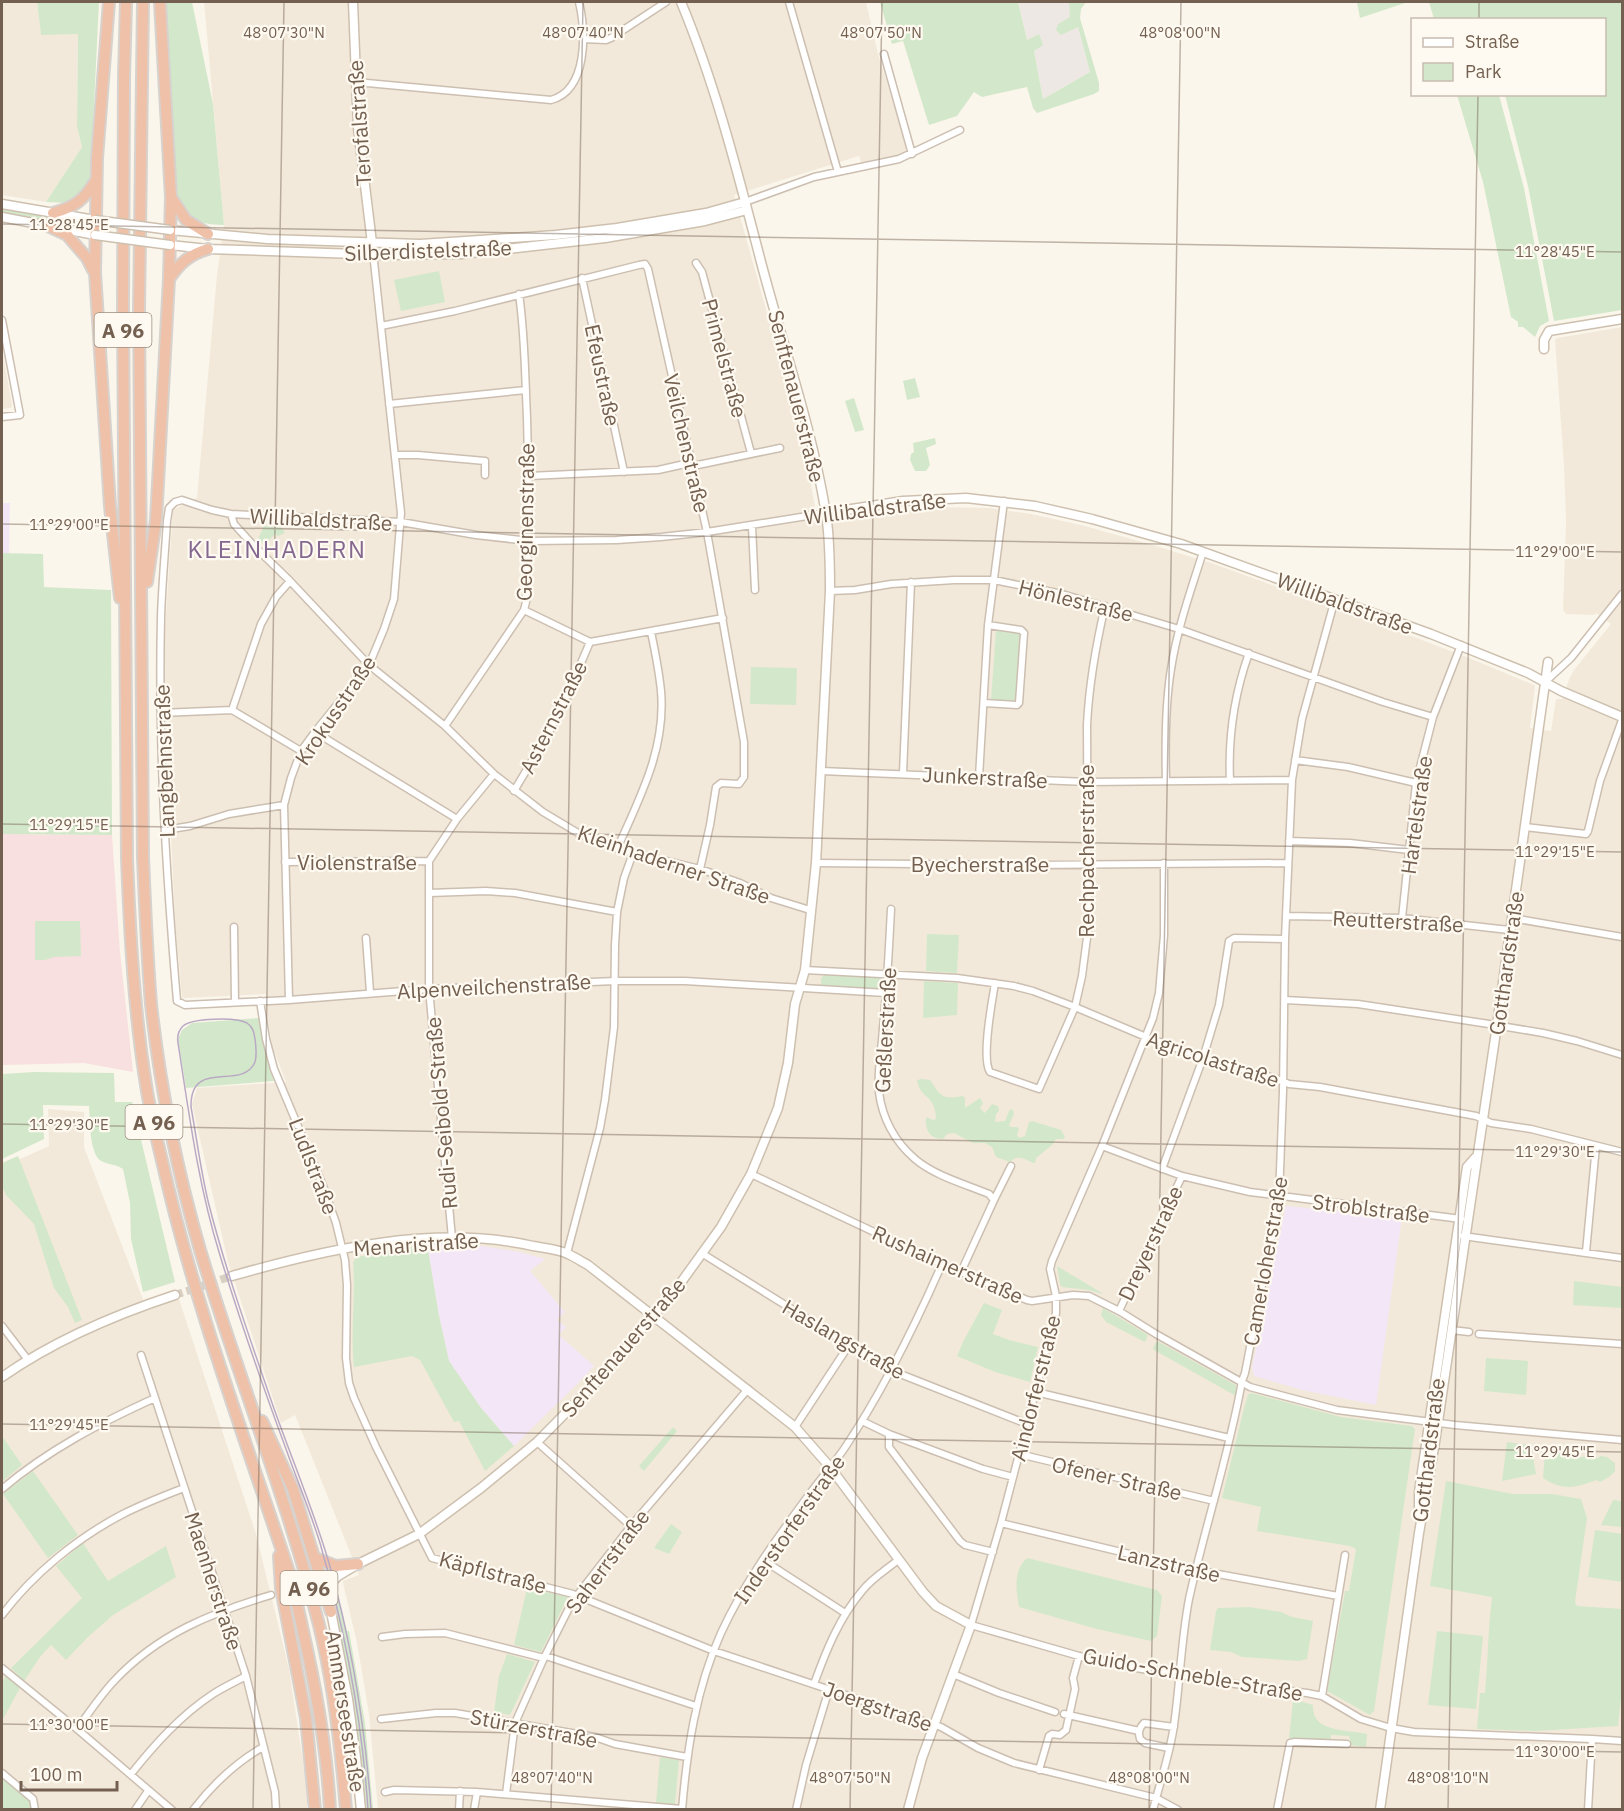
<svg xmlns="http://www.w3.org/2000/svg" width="1624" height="1811" font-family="'IBM Plex Sans',sans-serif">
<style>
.residential{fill:#f2e9da}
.industrial{fill:#ede8e3}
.education{fill:#f3e7f7}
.medical{fill:#f8dfe0}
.green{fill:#d3e8ca}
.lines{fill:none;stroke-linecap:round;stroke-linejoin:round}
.secondary-tunnel{stroke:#d9d0c4;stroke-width:8;stroke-dasharray:8 4;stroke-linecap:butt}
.street-casing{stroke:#ccbfb1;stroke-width:9}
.secondary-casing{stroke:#cec0af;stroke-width:11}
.highway-casing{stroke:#d8d2ce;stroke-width:14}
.street{stroke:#fff;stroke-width:6}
.secondary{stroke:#fff;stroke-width:8}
.highway{stroke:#eec1a8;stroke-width:10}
.tram{stroke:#baa9c4;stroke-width:1.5}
.secondary-bridge-casing{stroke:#cec0af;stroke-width:11;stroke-linecap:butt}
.secondary-bridge{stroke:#fff;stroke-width:8}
.ticks{fill:none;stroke:#746050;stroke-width:1.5;stroke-opacity:0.45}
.labels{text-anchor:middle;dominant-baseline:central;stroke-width:4.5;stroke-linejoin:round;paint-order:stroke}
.shield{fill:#fefaf1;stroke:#9d8e80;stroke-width:1.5}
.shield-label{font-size:20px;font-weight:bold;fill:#746050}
.street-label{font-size:21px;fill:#746050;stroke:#fefaf1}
.quarter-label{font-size:24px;letter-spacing:1.5px;fill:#85688f;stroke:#fefaf1}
.ticks-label{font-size:15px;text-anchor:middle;fill:#746050;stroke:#fefaf1;stroke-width:4.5;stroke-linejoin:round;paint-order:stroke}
</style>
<rect width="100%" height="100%" fill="#fbf6eb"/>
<path class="residential" d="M2 2H37L41 34H78L77 127 82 147 46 202 2 195Z
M204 2H866L878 54 909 152 862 166 859 156 734 195 803 441 818 523 836 522 838 519 882 513 933 507 989 508 1031 514 1081 525 1156 546 1214 564 1396 630 1469 658 1534 685 1535 686 1530 728 1551 731 1556 699H1562L1570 677 1574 670 1611 624 1596 613 1594 615 1566 614 1563 610 1566 521 1564 466 1555 340 1557 338 1622 327V1809H378L369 1714 357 1643 343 1583V1581L359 1575 295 1415 281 1423 228 1262 192 1104 197 1088 286 1082 272 1046 267 1013 266 994 185 998 182 997 175 921 165 705V629L173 510 197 498 217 275 224 225Z
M2 349 12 405 11 408 2 409Z
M48 1109 84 1112V1147L147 1310 179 1299 256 1534 289 1669 307 1789V1809H2V1167L49 1146Z"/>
<path class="industrial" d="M1018 2H1069L1071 17 1058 24 1078 27 1090 72 1043 99 1034 51 1039 34 1027 40Z"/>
<path class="education" d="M2 503H10L9 553H2Z
M1286 1206 1402 1217 1376 1405 1302 1390 1254 1376 1252 1367Z
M456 1242 520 1252 545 1259 530 1271 565 1312 557 1320 566 1327 559 1335 594 1366 576 1385 514 1446 481 1408 449 1361 439 1316 427 1244Z"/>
<path class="medical" d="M2 834 112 835 120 952 133 1072 84 1063 2 1065Z"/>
<path class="green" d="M37 2H99L90 187 68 203 46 202 82 147 77 127 78 34 41 35Z
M166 2H192L213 104 224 225C194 224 188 219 175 193Z
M880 2H1018L1027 40 1039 34 1043 45 1034 51 1043 99 1090 72 1078 27 1061 35 1056 30 1058 24 1070 17 1069 2H1086L1081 9 1080 18 1099 83V91L1094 94 1037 113 1033 108 1027 87 982 97 974 92 957 116 929 125 903 41 892 44Z
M1357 2H1408L1360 18Z
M1429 2H1622V310L1554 321 1528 186 1505 95 1604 94V20L1434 19Z
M1457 95H1499L1524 188 1549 321 1540 326 1535 337 1523 327H1518V322L1511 317 1483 182Z
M2 209C32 215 62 217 92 222V228L2 212Z
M439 271 445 302 401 311 394 280Z
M915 378 920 397 907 400 903 381Z
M854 398 864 430 855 432 845 401Z
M935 438 936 444 926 448 930 465 926 471H915L910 460 911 454 914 452 913 443Z
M264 526 282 528 285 533 278 536 275 534 264 545 258 539Z
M2 553 43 554 44 587 111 590 112 835 2 834Z
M996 630 1021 634 1016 702 991 700Z
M751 667 797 668 796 705 750 704Z
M35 921H80L81 956 54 957 45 960H35Z
M927 934 959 935 957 973 926 971Z
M824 975 881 978 883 980 882 990 821 987V978Z
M924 981 958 983 957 1015 923 1018Z
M259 1018 263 1043 274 1081 186 1088 178 1039 182 1030 192 1023Z
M34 1072 114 1073 115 1102H132L175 1282 143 1292 131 1239 130 1203 123 1169C116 1164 109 1165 101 1161 89 1153 90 1120 89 1106L43 1105 44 1139 2 1159V1074Z
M922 1079 930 1080C941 1096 942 1100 963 1096L965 1098V1108L980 1098 983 1103 980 1108 985 1113 992 1104 998 1106 999 1111 996 1114 995 1122 1005 1121 1010 1109 1013 1110 1014 1114 1009 1125 1011 1127H1017L1019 1129 1017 1135 1019 1138 1025 1136 1029 1122 1032 1121 1061 1130 1065 1137 1063 1139H1056L1052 1145 1036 1158 1035 1163H1033C1025 1159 1018 1154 1010 1162L996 1157 992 1147 985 1143H973L954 1133 947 1134 943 1139C929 1139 925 1130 926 1117L933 1120 936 1119C936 1116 935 1108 933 1105 928 1094 920 1096 917 1080Z
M18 1156 82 1320 75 1323 68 1307 54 1288 34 1224 6 1195 2 1186V1163Z
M427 1244 439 1316 449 1361 481 1408 514 1446 485 1471 459 1421 454 1422 420 1360 412 1356 354 1367C350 1332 356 1297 353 1262L357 1257Z
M1057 1266 1102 1293V1294L1089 1290 1062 1287 1060 1284Z
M1574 1281 1622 1287V1308L1573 1305Z
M984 1303 1002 1310 993 1334 1009 1340 1038 1347 1030 1382 995 1372 957 1356 963 1342Z
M1103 1308 1148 1335 1145 1342 1106 1322 1101 1315Z
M1156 1342H1159L1234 1384 1236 1386V1396L1154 1350 1153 1348Z
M1486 1358 1528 1361 1526 1395 1484 1391Z
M1251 1393 1341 1417 1412 1426 1415 1429 1374 1711 1370 1715 1327 1691 1345 1591H1349L1356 1549 1350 1546 1257 1531 1261 1507 1222 1498 1244 1408 1248 1395Z
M673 1427 677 1431 644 1471 639 1466Z
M2 1436 22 1465 2 1482Z
M1507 1442 1531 1445 1536 1474 1502 1481Z
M1545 1452 1550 1455 1559 1453C1570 1462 1584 1454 1597 1458L1601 1456 1607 1457 1615 1463V1471L1609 1477 1600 1482 1596 1480C1576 1488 1562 1491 1543 1478Z
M33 1471 78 1535 48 1558 3 1494Z
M1446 1481 1513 1494H1552L1581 1499 1587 1518 1575 1602 1577 1606 1622 1609V1689L1618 1726 1536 1731 1477 1729 1480 1693H1485C1488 1661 1488 1629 1492 1597L1430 1586Z
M1613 1500 1622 1501V1527L1601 1525Z
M671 1524 682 1532 669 1554 654 1548Z
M1595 1530 1622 1534V1582L1588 1577Z
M83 1543 108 1581 166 1546 176 1577 113 1615 88 1637 66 1660 51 1645 40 1657 24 1681 11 1668 82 1598 56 1566Z
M1027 1558 1157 1590 1162 1596 1157 1636 1151 1641 1097 1629 1019 1607C1016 1589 1013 1571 1027 1558Z
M527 1588 568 1597 541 1652 514 1645Z
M337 1590 347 1631H349L365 1723 373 1809H365C361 1737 347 1667 331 1597V1591Z
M1249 1607 1281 1612 1292 1617 1313 1621 1307 1659 1299 1661 1242 1657 1231 1652 1210 1650 1216 1611 1218 1608Z
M1437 1631 1483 1636 1476 1709 1428 1705Z
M507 1654 535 1662 510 1715 494 1712 499 1676Z
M5 1677H8L21 1686 2 1721V1683Z
M1296 1700 1313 1705C1311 1733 1348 1729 1367 1734L1366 1747 1351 1745 1349 1736 1331 1735V1741L1289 1738 1293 1701Z
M660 1757 679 1760 675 1804 656 1803Z
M2 1778 30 1800 31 1809H2Z"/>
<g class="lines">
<path class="secondary-tunnel" d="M175 1295 232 1276"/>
<defs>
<path id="street" d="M789 2 838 172
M583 39 606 40 611 38 666 2
M884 54 912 154
M356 82 551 100C588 90 586 32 579 2
M745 202 814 177 899 159 960 130
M696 263 702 272 751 453
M582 278 624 472
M2 320 20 415 2 417
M381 326 455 311 639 265 645 264 648 269 707 532 744 742V777L739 784 721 783 716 787 710 825 700 869
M389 404 526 390
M395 455H418L485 461V475
M529 476 658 470 685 464 693 466 780 448
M826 513 707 532 661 537 617 540 529 541 476 535 401 522 231 514 212 510 182 500 175 502 169 508 167 521C165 553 162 585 161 617 158 745 166 873 177 1001L185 1005 289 1000 429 989 615 981H685L886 993
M231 514 234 524 253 545 290 581 369 665 445 726 494 774 543 812 578 833 617 849 700 869 740 883 771 898 810 910
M752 526 755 590
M830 591 855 590 891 584 954 580H994L1062 594 1179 629 1383 702 1433 717
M524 610 590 642 723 618
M1545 682 1571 658 1622 594
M984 703 1017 705 1019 703 1024 633 1021 630 988 625
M232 710 261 624 276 597 290 581
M161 713 232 710 301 751
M445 726 524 610 526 602C529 540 529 479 527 418 525 376 525 335 519 294
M315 732 457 819
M1295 760 1348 767 1416 783
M821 771 1087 782 1292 780
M903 773 911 582
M979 777 988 625 1004 501
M1166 781C1165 743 1165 706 1171 669 1177 629 1191 590 1203 552
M1230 781C1228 737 1234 695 1249 653
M514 791 548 734 563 705 590 642
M1525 827 1586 834 1588 831 1600 781 1622 720
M165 830 190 826 229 814 284 805
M1289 841 1350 843 1409 850
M617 849C640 797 666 749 661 691 659 671 655 651 651 632
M285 862 429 861
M816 863 1028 865 1288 863
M1164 863V935L1159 993 1153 1018 1102 1146 1052 1261 1050 1269 1056 1296V1313L1001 1523 971 1625 1079 1656 1130 1667 1235 1684 1307 1693 1322 1696 1361 1719 1391 1728 1414 1732 1592 1739 1622 1741
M429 893 486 891 515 893 617 912
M891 909C889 949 887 988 883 1028 882 1048 877 1071 879 1092 882 1118 895 1142 915 1159 935 1176 965 1184 989 1194L994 1200
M1286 916 1402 918 1509 930
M1402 918 1416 783 1433 717 1461 645
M1512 918 1622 937
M234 927 235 1002
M366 938 370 992
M805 970 957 978 1014 986 1033 991 1075 1007 1146 1037 1203 1058 1274 1078 1289 1084 1320 1087 1476 1116 1491 1123 1531 1129 1622 1152
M995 983C992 1002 981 1058 990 1072L1039 1089 1075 1007 1082 976 1088 930 1087 725C1089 684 1096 645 1105 606
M289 1000 284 805 291 778 301 751 315 732 369 665 384 629 394 599 401 513 372 243
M1285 1000 1358 1004 1489 1024 1543 1033 1577 1041 1622 1055
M260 1001 266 1039 274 1069 323 1186 336 1223 345 1260 347 1285 346 1358 349 1383 354 1398 376 1447 432 1558 573 1594 714 1651 941 1727 978 1748 1014 1763 1156 1798 1178 1810
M1102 1146 1182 1176 1250 1192 1461 1219
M1162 1169 1203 1058 1219 1005 1229 941 1234 938 1285 939
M751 1174 942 1264 1027 1300 1032 1301 1073 1295 1089 1296 1119 1311 1156 1334 1250 1387 1337 1410 1455 1425 1622 1440
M1463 1236 1622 1258
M452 1238 429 989V861L457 819 494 774
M1586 1252 1596 1146
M567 1253 600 1128 605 1100 614 1027 615 945 617 912 624 878 633 853
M703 1254 890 1370 1027 1424
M961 1272 994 1200 1011 1166
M1119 1311 1182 1176
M2 1326 28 1360
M1451 1330 1469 1332
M1479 1334 1622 1344
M141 1355 246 1676 275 1792 276 1810
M1036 1392 1229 1438
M862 1421 889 1434 983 1469 1013 1477
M795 1427 849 1345
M889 1434V1447L960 1541 965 1545 993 1552
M537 1442 631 1526
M1019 1454 1214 1501
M2 1489C48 1450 100 1423 155 1398
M1001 1523 1196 1570 1338 1596
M763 1560 845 1613
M2 1615C33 1574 77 1538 123 1514 143 1504 163 1496 184 1488
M382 1637 405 1634 445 1633 544 1658
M546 1656 696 1706
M2 1668 77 1729 172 1810
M953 1674 999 1693 1055 1712
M814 1684C826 1651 839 1618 862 1591 871 1579 886 1570 898 1560
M1322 1696 1345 1555
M1064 1714 1139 1731
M381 1719 436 1713H455L595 1737 615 1744 687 1757
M77 1729C89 1713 100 1696 114 1681 158 1634 211 1613 271 1595
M1169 1748 1145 1743 1140 1739C1138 1732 1139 1728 1144 1723L1174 1727
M1039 1770 1049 1736 1052 1734 1060 1735 1066 1730 1075 1689 1073 1678 1079 1656
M2 1773 33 1799 35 1810
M131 1774C155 1744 181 1715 213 1694 224 1687 235 1682 246 1676
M385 1792 394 1790 477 1792 682 1809
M506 1794 515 1723 544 1658 572 1602 631 1526 748 1389
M135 1810 148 1791
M193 1810C213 1784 235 1763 263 1747
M459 1810 460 1791
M474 1810 477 1792
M682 1810C687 1749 696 1689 721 1633 745 1581 780 1534 814 1488 824 1475 835 1462 844 1449 883 1391 914 1328 942 1264
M796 1810 806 1765 829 1689
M1153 1810C1160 1782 1170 1754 1174 1725 1180 1683 1181 1641 1189 1599 1205 1526 1229 1455 1242 1381L1245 1373 1279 1197 1283 1091 1285 939 1292 780 1302 719 1335 599
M1277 1810 1290 1743 1295 1742 1347 1744
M1588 1810 1592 1739"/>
<path id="secondary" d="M353 2 358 128 372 243
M2 204 95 220
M2 217 95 235
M170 230 267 239 420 244 556 235 617 228 706 213 745 202
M170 245 208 249 386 255 462 254 605 238 705 221 747 210
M1544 349V340L1549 331 1622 319
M826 513 903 501 966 498 1035 506 1092 519 1181 544 1431 634 1528 673 1561 691 1622 717
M232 1276C326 1249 436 1224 533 1246 544 1248 558 1249 568 1254 575 1257 582 1262 588 1265L795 1427 830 1467 923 1592 936 1606 971 1625 922 1758 908 1810
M2 1377C55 1340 114 1315 175 1295
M1419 1515V1492L1467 1167 1476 1157
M361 1810 356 1758 348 1699 328 1596 331 1583 338 1576 358 1564 419 1534 481 1488 537 1442 599 1379 677 1288 721 1227 751 1174 778 1108 788 1063 795 1004 805 970 816 863 830 591C830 565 830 539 826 514 812 428 783 346 761 262 738 174 716 86 681 2
M1380 1810 1419 1533 1435 1442 1497 1025 1548 662"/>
<path id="highway" d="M109 2 97 158 95 273 110 506 120 598
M126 2 124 77 123 308 127 859C130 935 134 1010 146 1085 150 1112 157 1139 163 1165 195 1306 246 1441 291 1578 309 1655 326 1731 330 1810
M143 2 139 309 143 857C145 906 147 955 151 1004 160 1087 177 1170 200 1250 238 1376 287 1498 319 1625 334 1685 341 1748 346 1810
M171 197 186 220 208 234
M53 213C75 207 84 200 96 180
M48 226 67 235 87 258 93 270
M169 279C180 263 190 254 208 249
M147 582 156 520 169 279 171 197 160 2
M262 1421 293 1489 331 1612
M279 1556 281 1588 306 1718 315 1810
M315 1558 336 1566 358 1564"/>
</defs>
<use href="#street" class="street-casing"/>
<use href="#secondary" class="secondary-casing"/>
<use href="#highway" class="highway-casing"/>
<use href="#street" class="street"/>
<use href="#secondary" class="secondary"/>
<use href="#highway" class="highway"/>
<path class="tram" d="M368 1810C362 1719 345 1630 320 1543 310 1511 297 1480 286 1449 262 1384 239 1318 219 1252 198 1184 189 1113 178 1043 177 1037 178 1031 183 1026 192 1018 236 1017 247 1023 253 1027 254 1032 255 1039 256 1046 257 1055 255 1062 242 1092 190 1057 191 1107 197 1140 201 1173 209 1205 226 1271 249 1336 271 1400 290 1455 313 1508 329 1563 352 1644 365 1726 371 1810"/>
<defs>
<path id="secondary-bridge" d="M95 220 170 230
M95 235 170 245"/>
</defs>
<use href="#secondary-bridge" class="secondary-bridge-casing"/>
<use href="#secondary-bridge" class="secondary-bridge"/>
</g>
<path class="ticks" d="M1479 20V2M2 224 1622 252M2 524 1622 552M2 824 1622 852M2 1124 1622 1152M2 1424 1622 1452M2 1724 1622 1752M253 1810 284 2M551 1810 583 2M850 1810 882 2M1149 1810 1181 2M1448 1810 1478 94"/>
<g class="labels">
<g class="shield">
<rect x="94.5" y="313" width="57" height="34" rx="4.5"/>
<rect x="125.5" y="1105" width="57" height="34" rx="4.5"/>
<rect x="280.5" y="1571" width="57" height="34" rx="4.5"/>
</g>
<g class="shield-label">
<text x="123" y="330">A 96</text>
<text x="154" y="1122">A 96</text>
<text x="309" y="1588">A 96</text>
</g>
<g class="street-label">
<text transform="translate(359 123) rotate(-94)">Terofalstraße</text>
<text transform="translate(428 250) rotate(-2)">Silberdistelstraße</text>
<text transform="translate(725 358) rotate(75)">Primelstraße</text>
<text transform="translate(603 375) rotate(78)">Efeustraße</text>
<text transform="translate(797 396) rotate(76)">Senftenauerstraße</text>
<text transform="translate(687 443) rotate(77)">Veilchenstraße</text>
<text transform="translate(875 508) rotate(-7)">Willibaldstraße</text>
<text transform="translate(321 519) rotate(3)">Willibaldstraße</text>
<text transform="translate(525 522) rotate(-89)">Georginenstraße</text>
<text transform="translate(1076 600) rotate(14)">Hönlestraße</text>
<text transform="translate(1345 603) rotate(20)">Willibaldstraße</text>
<text transform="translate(335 710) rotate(-56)">Krokusstraße</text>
<text transform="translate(553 717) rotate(-63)">Asternstraße</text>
<text transform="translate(164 761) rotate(-92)">Langbehnstraße</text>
<text transform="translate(985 777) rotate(3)">Junkerstraße</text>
<text transform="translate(1416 815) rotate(-82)">Hartelstraße</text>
<text transform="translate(1086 851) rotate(-90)">Rechpacherstraße</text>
<text x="357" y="862">Violenstraße</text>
<text transform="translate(674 864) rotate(19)">Kleinhaderner Straße</text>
<text x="980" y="864">Byecherstraße</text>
<text transform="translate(1398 921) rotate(3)">Reutterstraße</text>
<text transform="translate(1506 963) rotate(-82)">Gotthardstraße</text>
<text transform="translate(494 986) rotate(-3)">Alpenveilchenstraße</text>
<text transform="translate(885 1030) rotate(-87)">Geßlerstraße</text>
<text transform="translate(1213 1059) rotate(18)">Agricolastraße</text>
<text transform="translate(441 1113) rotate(-95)">Rudi-Seibold-Straße</text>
<text transform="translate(314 1166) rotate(69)">Ludlstraße</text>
<text transform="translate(1371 1208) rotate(7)">Stroblstraße</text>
<text transform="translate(1150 1243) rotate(-65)">Dreyerstraße</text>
<text transform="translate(416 1244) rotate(-4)">Menaristraße</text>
<text transform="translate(1265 1261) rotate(-80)">Camerloherstraße</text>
<text transform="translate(948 1264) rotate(24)">Rushaimerstraße</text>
<text transform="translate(844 1339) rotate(30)">Haslangstraße</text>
<text transform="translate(623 1347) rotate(-49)">Senftenauerstraße</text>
<text transform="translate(1035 1388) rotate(-76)">Aindorferstraße</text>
<text transform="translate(1428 1450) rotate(-83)">Gotthardstraße</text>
<text transform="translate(1117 1478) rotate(13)">Ofener Straße</text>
<text transform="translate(789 1529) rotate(-55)">Inderstorferstraße</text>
<text transform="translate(607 1561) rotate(-53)">Saherrstraße</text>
<text transform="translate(1169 1563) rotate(13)">Lanzstraße</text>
<text transform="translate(493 1572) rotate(15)">Käpflstraße</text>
<text transform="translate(214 1581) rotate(72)">Maenherstraße</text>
<text transform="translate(1193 1674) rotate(10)">Guido-Schneble-Straße</text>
<text transform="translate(878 1706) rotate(19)">Joergstraße</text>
<text transform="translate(346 1711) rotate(81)">Ammerseestraße</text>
<text transform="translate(534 1728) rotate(11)">Stürzerstraße</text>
</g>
<g class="quarter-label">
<text x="277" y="549">KLEINHADERN</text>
</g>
</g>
<g class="ticks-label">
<text x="284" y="38">48°07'30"N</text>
<text x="583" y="38">48°07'40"N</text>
<text x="881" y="38">48°07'50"N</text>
<text x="1180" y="38">48°08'00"N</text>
<text x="69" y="230">11°28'45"E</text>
<text x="1555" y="257">11°28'45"E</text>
<text x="69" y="530">11°29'00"E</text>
<text x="1555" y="557">11°29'00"E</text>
<text x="69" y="830">11°29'15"E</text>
<text x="1555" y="857">11°29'15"E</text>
<text x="69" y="1130">11°29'30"E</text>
<text x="1555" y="1157">11°29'30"E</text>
<text x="69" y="1430">11°29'45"E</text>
<text x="1555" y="1457">11°29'45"E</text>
<text x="69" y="1730">11°30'00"E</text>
<text x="1555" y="1757">11°30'00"E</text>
<text x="552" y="1783">48°07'40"N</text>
<text x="850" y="1783">48°07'50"N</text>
<text x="1149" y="1783">48°08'00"N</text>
<text x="1448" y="1783">48°08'10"N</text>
</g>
<rect width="1624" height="1811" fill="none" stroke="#746050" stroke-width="6"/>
<rect x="1411" y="18" width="195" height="78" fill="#fefaf1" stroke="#c7bcb1" stroke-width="1.5"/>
<rect x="1423" y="38" width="30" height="9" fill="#ffffff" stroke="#c7bcb1" stroke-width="1.5"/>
<text x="1465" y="48" font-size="18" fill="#746050">Straße</text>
<rect x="1423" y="63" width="30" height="18" fill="#d3e8ca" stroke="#c7bcb1" stroke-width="1.5"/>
<text x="1465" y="78" font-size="18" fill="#746050">Park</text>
<path d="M21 1781v9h96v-9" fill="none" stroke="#746050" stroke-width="3"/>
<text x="30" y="1781" font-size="18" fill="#746050" stroke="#fefaf1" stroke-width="4.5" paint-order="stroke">100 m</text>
</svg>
